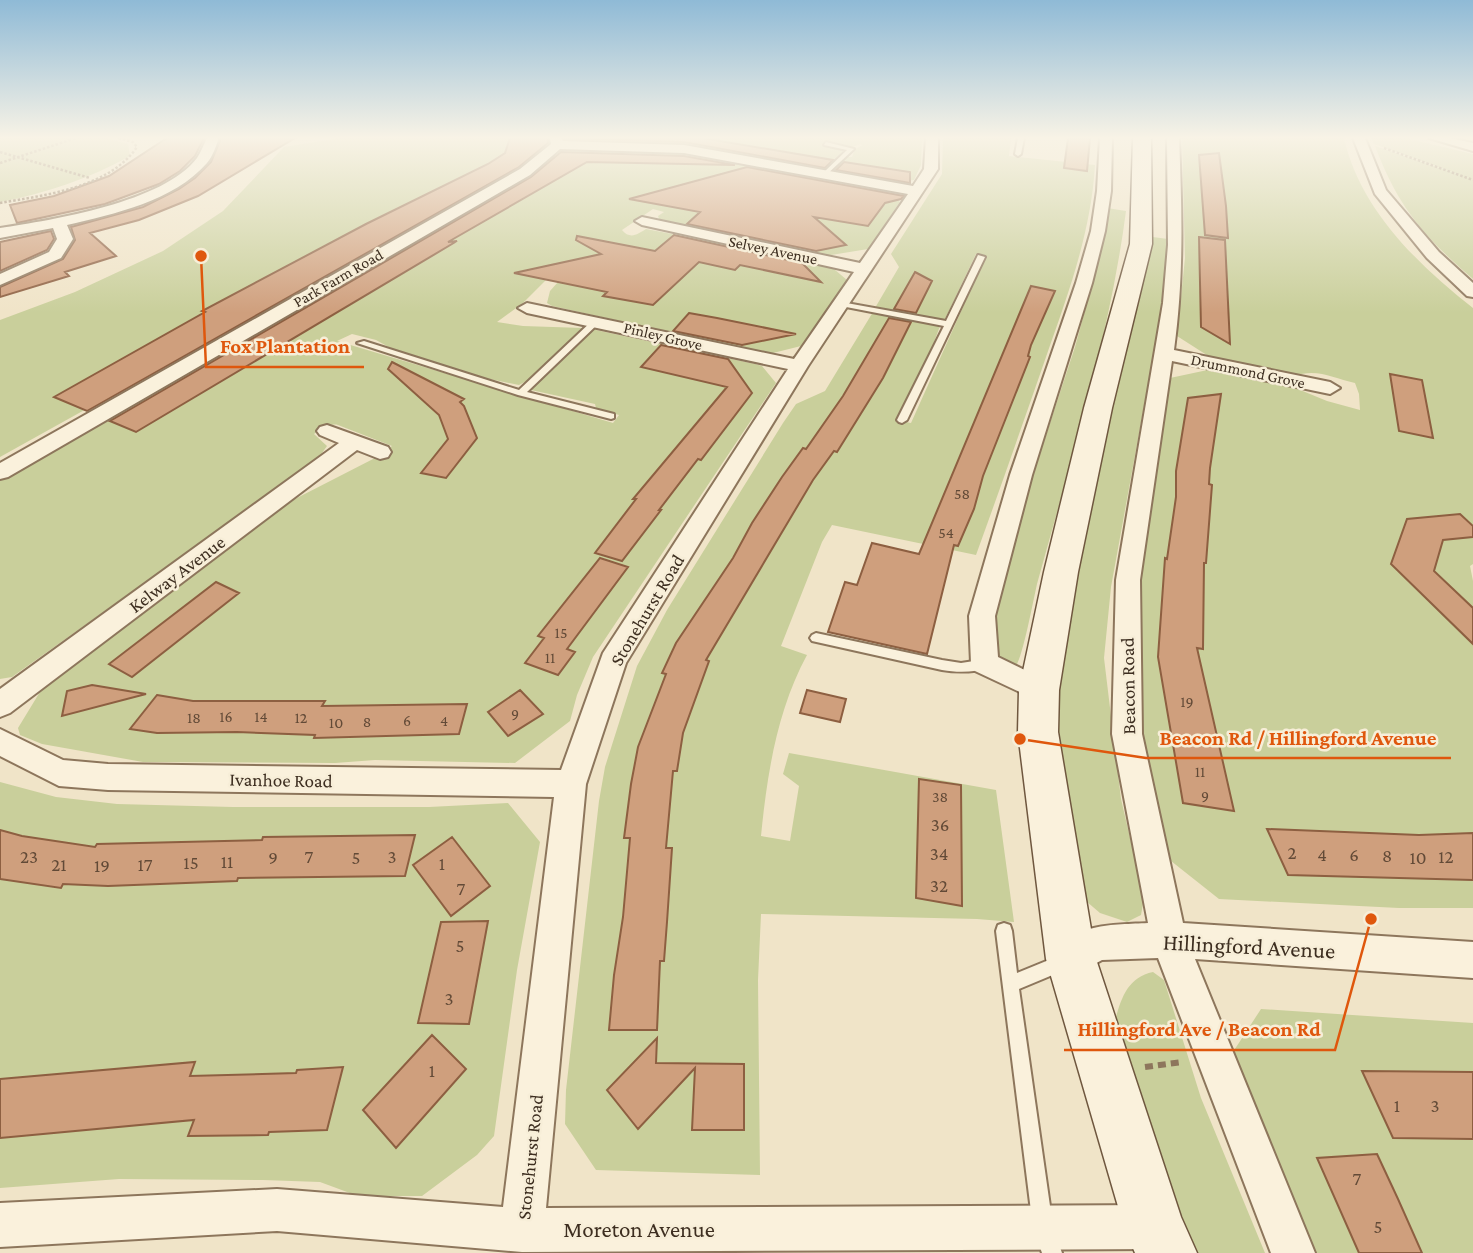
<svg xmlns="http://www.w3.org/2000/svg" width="1473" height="1253" font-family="'Crimson Pro',serif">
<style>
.green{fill:#c9cf9b}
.building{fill:#cf9f7d;stroke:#8d5f41;stroke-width:2}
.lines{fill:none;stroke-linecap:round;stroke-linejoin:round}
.service-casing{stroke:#8d765c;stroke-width:4}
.minor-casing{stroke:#8d765c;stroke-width:4}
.secondary-casing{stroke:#6f573f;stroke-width:3}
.path-far1{stroke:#8d765c;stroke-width:2.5;stroke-dasharray:2.5 2;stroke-linecap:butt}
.path{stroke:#8d765c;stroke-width:6;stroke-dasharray:8 5;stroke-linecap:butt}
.service{fill:#faf1dc;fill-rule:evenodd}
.minor{fill:#faf1dc;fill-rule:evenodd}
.secondary{fill:#faf1dc;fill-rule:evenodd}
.labels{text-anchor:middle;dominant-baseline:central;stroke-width:5;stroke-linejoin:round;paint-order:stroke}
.far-street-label{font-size:16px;fill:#3d2e20;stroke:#f7eed8}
.number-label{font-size:16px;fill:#624a37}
.street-label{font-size:19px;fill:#3d2e20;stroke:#f7eed8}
.near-number-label{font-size:19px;fill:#624a37}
.near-street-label{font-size:23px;fill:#3d2e20;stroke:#f7eed8}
.leader{fill:none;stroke:#df570d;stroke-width:2.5}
.callout-dot{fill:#df570d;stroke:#f7eed8;stroke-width:2.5}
.callout-label{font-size:21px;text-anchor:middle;font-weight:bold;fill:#df570d;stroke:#f7eed8;stroke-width:5;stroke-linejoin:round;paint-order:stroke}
</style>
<rect width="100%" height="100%" fill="#f0e4c8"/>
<path class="green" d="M0 138H106L128 144 130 156C88 179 47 193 0 202Z
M340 138H540C540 152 528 161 517 169L0 457V320L75 292 163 251 223 211 284 147Z
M564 138H922L921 165 914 180 889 183 827 172 845 157H852L855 149 863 145 860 144 853 147 834 145 843 151 821 171 722 153 577 143Z
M943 138H1011L1009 156 1095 165C1091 233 1068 294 1046 357 1023 423 1000 489 976 555L832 525 822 542 781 646 807 655C777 710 767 775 761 836L790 841 799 786 783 774 789 753 996 790 1014 922 977 919 761 914 758 980 760 1175 596 1170 565 1124 566 1090 599 801 605 767 637 666 667 610 783 423 796 404 825 391 873 312 940 326 930 353 897 420 911 423 985 258 984 255 976 254 945 319 938 320 875 308 899 267 891 254 942 174Z
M1182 138H1344C1360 209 1417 264 1473 308V564L1470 566 1473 581V908H1399L1219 899 1166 857 1137 704 1136 599 1170 378 1217 368 1288 385 1327 401 1360 410 1359 394 1355 383C1333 378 1317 368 1294 376L1213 359 1177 336 1185 258Z
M1371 138H1405L1473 154V279C1424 237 1398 207 1375 146L1469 178 1374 144Z
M573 150 680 154 887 191 900 202 868 249 825 256 660 221 658 216 664 212 653 209 622 230C630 240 638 234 646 229L828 264 847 280 801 346 769 354 552 306 547 303 550 291 558 282 547 279 523 303 497 322 523 326 583 328 532 378 519 385 466 374 396 351 376 340 352 334 337 341 613 423 619 415 596 408 595 404 531 390V386L591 329 755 364 762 366 776 383 593 657 577 695 570 721 515 763 375 760 335 763 143 762 42 744 20 735 18 728 46 682 295 499 375 458 392 446 338 425C329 423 322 429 314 434L327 446 317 460 12 677 0 679V480L521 180 553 157Z
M1107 208 1126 211C1110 334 1070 464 1037 584 1033 602 1023 655 1016 666L996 664 994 616 1009 548 1075 347 1100 256Z
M1145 236 1168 239 1164 296 1111 587 1104 658 1121 799 1144 898 1141 915 1127 922 1100 913 1079 895 1062 840 1054 673Z
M0 782 56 797 117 804 233 807H429L508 803 540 842 517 970 494 1136 477 1155 422 1196H358L320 1182 263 1180 119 1179 0 1188Z
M1153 972 1164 980 1201 1098 1265 1253H1193L1115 1021C1121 998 1128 977 1153 972Z
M1261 1009 1473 1023V1253H1311L1231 1055Z"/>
<path class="building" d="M167 138H204L195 156 180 171 159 184 105 204 17 223 10 205 54 196 109 176Z
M221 138H295L198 196 139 220 90 233 116 256 65 272 69 276 0 297V287L63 259 75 240 71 227 143 207 179 189 195 178 211 162Z
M510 138H548V143L519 167 87 411 54 397 205 312 202 311 366 224 488 164 505 153Z
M565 138H702L833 160 825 168 684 142Z
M1068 138H1090L1087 171 1064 168Z
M561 152 684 156 735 165 587 162 448 242 457 241 136 432 110 421 531 177Z
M1219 153 1226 206 1228 238 1205 235 1199 155Z
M844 162 910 172V183L836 170Z
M747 167 904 196 901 199 885 203 868 226 814 217 846 245 816 251 687 224 700 212 629 199Z
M51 231 54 239 47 250 0 271V242Z
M674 235 802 263 821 282 740 265 735 270 699 262 653 305 603 296 607 292 514 273 601 254 576 240 577 236 655 251Z
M1199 237 1225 240 1230 344 1201 327Z
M915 272 932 281 916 313 894 309Z
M1031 286 1055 291 1031 345 1028 356 1030 357 983 476 974 509 958 546 954 545 927 654 828 632 845 582 857 585 872 543 919 554Z
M689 313 717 318 796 334 742 345 673 331Z
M889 318 911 322 883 378 837 452 834 451 813 480 706 660 709 661 683 733 677 771H673L666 848H672L667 922 664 961H660L657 1030H609L614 975 623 917 630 838H624L631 784 638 747 666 674 662 673 676 643 733 558 752 523 782 477 803 448 806 449 843 396Z
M661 345 728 359 752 393 701 460 698 459 659 510H661L622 561 595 553 636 499H633L727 387 641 367Z
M392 362 464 399 460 402 464 406 477 438 446 478 421 473 448 439 439 415 388 369Z
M1390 374 1422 380 1433 438 1399 431Z
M1221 394 1210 468 1209 484 1212 485 1206 563H1204L1203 649 1197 648 1234 811 1183 803 1158 657 1165 558 1167 559 1176 497V471L1188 398Z
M1460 514 1473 526V537L1443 540 1434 571 1473 608V644L1391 564 1407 519Z
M600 558 628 567 567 649 575 652 558 675 525 663 544 638 538 636Z
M216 582 239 593 132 677 109 664Z
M92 685 146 694 62 716 67 691Z
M520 690 543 714 508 736 488 712Z
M807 690 846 699 840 722 800 713Z
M157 695 193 701H325L322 706 467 704 459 734 314 738 315 735 237 732 157 733 130 729Z
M919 779 961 785 962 906 916 898Z
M1267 829 1419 835 1473 833V880L1288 875Z
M0 830 22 836 95 847 97 844 262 840 263 837 415 835 405 876 238 878 237 881 108 886 63 884 61 888 0 879Z
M452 837 490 886 451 916 413 865Z
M488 921 469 1024 418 1023 441 922Z
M432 1035 466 1069 396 1148 363 1110Z
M657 1038 656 1063 744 1064V1130H692L695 1068 638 1129 607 1090Z
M195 1062 190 1076 296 1073 297 1070 343 1067 327 1130 269 1132 268 1135 188 1136 194 1120 0 1138V1079Z
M1362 1071 1473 1072V1139L1393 1138Z
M1377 1154 1398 1199 1422 1253H1359L1317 1158Z"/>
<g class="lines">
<defs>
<path id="service" d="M1018 138H1024L1021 154 1018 156 1015 154Z
M826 142 854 149 825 176 823 173 847 150 824 145Z
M978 255 985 257 907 420 902 423 899 422 897 420 944 326 841 306 837 304 841 302 946 321Z
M594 319 601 321 527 392 614 414V418L611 419 518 395 357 343 364 341 519 390Z
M816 633 942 660 961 663 987 659 992 660 993 664 992 668C974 672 959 673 942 670L812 641 810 638 812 635Z
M1004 923 1010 925 1012 931 1017 973 1061 955 1067 957 1069 963 1067 969 1019 989 1053 1227 1062 1253H1042L1033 1227 996 931 998 925Z"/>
<path id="minor" d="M207 138H219C216 146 213 156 207 163 174 201 114 214 67 225L73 239 61 258 0 285V274L49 252 57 239 53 228 0 238V228C53 220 164 202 197 158 201 152 204 144 207 138Z
M550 138H562L563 141 684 145 913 186 924 169 926 138H938V169L808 366 626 663 586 784 546 1208 1154 1205 1169 1212 1176 1227 1169 1242 1154 1249 522 1252 277 1231 0 1247V1203L277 1189 503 1207 554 797 108 790 59 786 0 756V729L63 760 108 764 561 770 603 653 788 369 527 313 518 308 527 303 794 359 854 272 642 225 635 221 642 217 860 263 908 194 684 153 560 149 530 175 8 477 0 479V463L520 169 551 144Z
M1100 138H1112L1111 191 1105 231 1092 283 1032 475 995 616 998 657 1049 682 1053 690 1049 698 1039 701 975 671 971 663 969 616 1010 475 1076 283 1091 231 1097 191Z
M1167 138H1179C1182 211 1184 277 1174 350L1330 382 1340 388 1330 394 1172 361 1140 580 1142 734 1183 923 1473 942V978L1195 959 1315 1253H1271L1158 958 1102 960 1071 977 1058 972 1053 959C1068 922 1115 925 1148 923L1112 734 1116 580 1163 303 1168 245Z
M1353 138H1365L1386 190 1439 252 1473 283V297L1467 296 1427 258 1375 194Z
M1429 138H1450L1473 143V151Z
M327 425 388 447 391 452 388 457 380 459 357 450 10 713 0 717V689L339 443 320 435 317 431 320 427Z"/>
<path id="secondary" d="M1133 138H1151L1152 244 1112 408 1078 572 1059 690 1058 732 1096 959 1181 1217 1197 1253H1135L1124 1227 1046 959 1018 732 1019 690 1044 572 1084 408 1130 244Z"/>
</defs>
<use href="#service" class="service-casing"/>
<use href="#minor" class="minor-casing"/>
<use href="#secondary" class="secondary-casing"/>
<path class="path-far1" d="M1384 148 1473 180
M0 152 90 178
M0 163 76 138
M0 203C45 195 109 188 137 147L133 142 118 138"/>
<path class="path" d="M1145 1067 1182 1062"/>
<use href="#service" class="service"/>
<use href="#minor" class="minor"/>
<use href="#secondary" class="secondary"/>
</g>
<linearGradient id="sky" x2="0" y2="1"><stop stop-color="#8fbad6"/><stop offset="0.44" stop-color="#f8f3e6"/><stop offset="1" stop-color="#f8f3e6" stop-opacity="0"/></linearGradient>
<rect width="1473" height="313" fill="url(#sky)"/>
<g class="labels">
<g class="far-street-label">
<text transform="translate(773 250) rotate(12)">Selvey Avenue</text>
<text transform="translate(338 278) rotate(-30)">Park Farm Road</text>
<text transform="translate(663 336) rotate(13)">Pinley Grove</text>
<text transform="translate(1248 371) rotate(12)">Drummond Grove</text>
</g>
<g class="number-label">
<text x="962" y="493">58</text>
<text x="946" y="532">54</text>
<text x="561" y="632">15</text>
<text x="550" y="657">11</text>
<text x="1187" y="701">19</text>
<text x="515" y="713">9</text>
<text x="226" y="716">16</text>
<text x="261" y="716">14</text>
<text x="194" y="717">18</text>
<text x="301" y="717">12</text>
<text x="407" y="720">6</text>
<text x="444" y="720">4</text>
<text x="367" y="721">8</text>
<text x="336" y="722">10</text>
<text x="1200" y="771">11</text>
<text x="1205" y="795">9</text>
<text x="940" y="796">38</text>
</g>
<g class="street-label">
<text transform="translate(177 574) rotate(-37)">Kelway Avenue</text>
<text transform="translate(647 610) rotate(-59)">Stonehurst Road</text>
<text transform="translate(1128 686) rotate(-91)">Beacon Road</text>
<text transform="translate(281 780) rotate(1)">Ivanhoe Road</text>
<text transform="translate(530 1157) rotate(-84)">Stonehurst Road</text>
</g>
<g class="near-number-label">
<text x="940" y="824">36</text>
<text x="1292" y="852">2</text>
<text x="939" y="853">34</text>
<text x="1322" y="854">4</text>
<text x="1354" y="854">6</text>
<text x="1387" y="855">8</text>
<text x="29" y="856">23</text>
<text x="309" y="856">7</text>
<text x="392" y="856">3</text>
<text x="1446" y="856">12</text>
<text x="273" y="857">9</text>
<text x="356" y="857">5</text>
<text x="1418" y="857">10</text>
<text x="227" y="861">11</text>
<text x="191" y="862">15</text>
<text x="442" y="863">1</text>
<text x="59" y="864">21</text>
<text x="145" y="864">17</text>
<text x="102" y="865">19</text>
<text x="939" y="885">32</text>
<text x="461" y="888">7</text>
<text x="460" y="945">5</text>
<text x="449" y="998">3</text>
<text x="432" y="1070">1</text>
<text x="1397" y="1105">1</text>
<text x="1435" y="1105">3</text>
<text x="1357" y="1178">7</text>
<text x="1378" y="1226">5</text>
</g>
<g class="near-street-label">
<text transform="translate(1249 946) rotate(3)">Hillingford Avenue</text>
<text x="639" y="1229">Moreton Avenue</text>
</g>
</g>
<path class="leader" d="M201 256L206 367H364M1020 739L1146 758H1451M1371 919L1335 1050H1064"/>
<g class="callout-dot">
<circle cx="201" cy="256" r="7"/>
<circle cx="1020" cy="739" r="7"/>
<circle cx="1371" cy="919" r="7"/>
</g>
<g class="callout-label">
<text x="285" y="353">Fox Plantation</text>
<text x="1298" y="745">Beacon Rd / Hillingford Avenue</text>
<text x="1199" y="1036">Hillingford Ave / Beacon Rd</text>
</g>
</svg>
